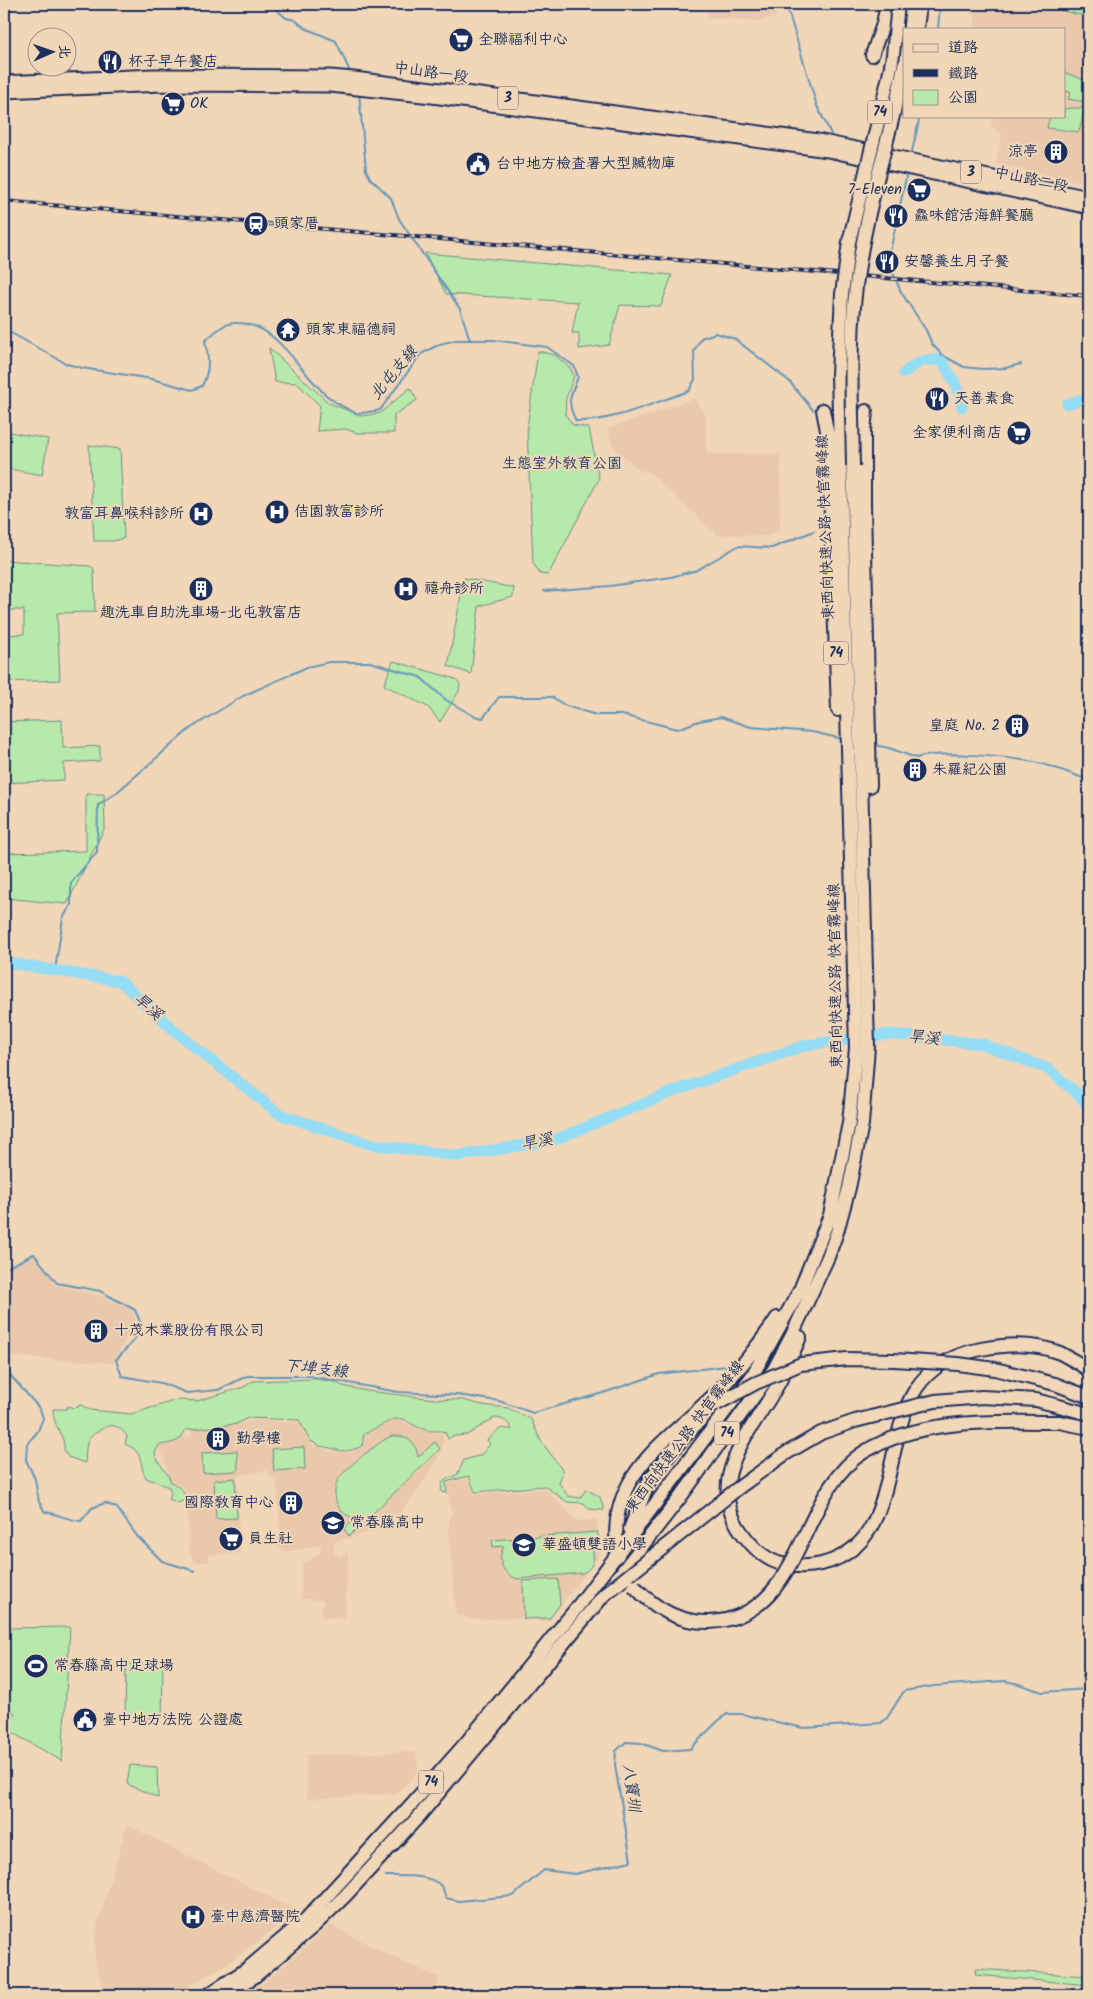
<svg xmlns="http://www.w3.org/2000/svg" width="1093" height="1999" font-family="Kalam,'LXGW WenKai TC',sans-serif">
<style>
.built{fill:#eac8ac}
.green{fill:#b7e9aa;stroke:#698c84}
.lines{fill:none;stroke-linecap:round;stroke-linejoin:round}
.stream{stroke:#6497b9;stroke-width:2}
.river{stroke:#94ddf5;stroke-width:11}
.major-casing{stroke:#1b2f5e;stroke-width:15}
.highway-casing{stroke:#1b2f5e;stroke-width:16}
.major{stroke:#f1d6b8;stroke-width:11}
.highway{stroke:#f1d6b8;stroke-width:12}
.rail-casing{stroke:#1b2f5e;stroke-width:4}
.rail{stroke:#f1d6b8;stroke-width:2;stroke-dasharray:5.5;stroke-linecap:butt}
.highway-bridge-casing{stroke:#1b2f5e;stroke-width:16;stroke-linecap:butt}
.highway-bridge{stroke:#f1d6b8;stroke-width:12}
.labels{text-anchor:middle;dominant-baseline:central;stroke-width:4;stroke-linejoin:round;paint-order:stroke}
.shield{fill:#f1d6b8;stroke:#5b6179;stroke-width:1}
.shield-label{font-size:14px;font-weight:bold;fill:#1b2f5e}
.poi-label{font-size:15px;fill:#1b2f5e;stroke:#f1d6b8;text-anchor:start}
.street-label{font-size:15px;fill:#1b2f5e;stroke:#f1d6b8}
.park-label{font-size:15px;fill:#2b4266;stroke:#f1d6b8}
.water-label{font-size:16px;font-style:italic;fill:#27406d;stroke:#f1d6b8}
</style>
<rect width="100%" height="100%" fill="#f1d6b8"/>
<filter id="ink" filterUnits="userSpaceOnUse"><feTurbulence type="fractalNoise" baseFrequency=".02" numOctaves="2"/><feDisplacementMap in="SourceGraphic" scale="10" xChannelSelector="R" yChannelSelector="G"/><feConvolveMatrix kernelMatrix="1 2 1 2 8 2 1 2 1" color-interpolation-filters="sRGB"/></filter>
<g filter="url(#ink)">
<path class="built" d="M705 4H774L777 16 758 21 709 18Z
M966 4H1089V184L996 164 1002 134 990 125 994 116H1064V29H975V17L965 8Z
M695 399 706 417V446L708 454H781L780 530 766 536 718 535 648 471 642 472 615 449 607 429Z
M34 1254 57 1285 104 1297 132 1311 136 1318V1330L122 1345 114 1363 4 1356V1269Z
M260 1419 278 1422H299L309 1443 313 1445 330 1451 350 1453 363 1446 365 1435 394 1420H403L407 1424 432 1433H443V1443L438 1458 418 1490 398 1516 377 1530 334 1542V1553L340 1556 348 1553 345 1618 322 1617 323 1600 301 1599 302 1564 320 1554 321 1545 285 1552 276 1544 275 1533H280L277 1478 270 1477 267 1470 237 1476 240 1553 209 1555V1562H195L189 1551 187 1494 181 1486 169 1479 164 1458 160 1451 159 1444 191 1436 193 1426 235 1421 241 1423Z
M469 1479 474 1494 545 1489 577 1521 597 1519 599 1556 548 1622 537 1621 534 1618 470 1619 456 1614 449 1535V1520L452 1514 447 1483Z
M416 1752 418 1771 397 1794 307 1799 306 1755Z
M127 1825 293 1909 280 1924 247 1950 222 1967 174 1995H105L95 1962V1934Z
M330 1925 405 1963 439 1977 435 1995H241L266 1981Z"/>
<path class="green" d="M1034 4H1089V17Z
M1064 72 1089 82 1085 102 1068 99 1071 92 1064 91Z
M1069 108H1085L1079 132 1047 128 1050 116H1064V109Z
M425 253 672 275 661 306 620 305 609 345 579 349V333H572L578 302 446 294Z
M269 348 329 403 362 416 380 413 410 388 417 400 394 415V433H357L345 429 317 431 320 406 297 383 275 382Z
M538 351 555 355 571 369 574 376 566 398 565 414 573 425 589 428 599 479 548 575 540 574 533 563 527 428Z
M4 431 48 439 42 475 4 468Z
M89 445 120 449 124 538 113 541H94Z
M4 560 90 566 94 569 95 612 57 613 60 680 4 682V635L24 634V610H4Z
M464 578 514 588 513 597 479 606 471 674 448 666Z
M393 661 456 679 460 684 459 691 440 722 428 707 384 685Z
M62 720 63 748 100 746V761L64 763V780L4 783V722Z
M86 794H104L105 827 67 904 4 898V853L86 851Z
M315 1379 335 1382 343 1386 367 1391 435 1399 463 1400 482 1405 508 1408 531 1419 541 1441 563 1471 559 1483 568 1496 580 1498 586 1489 600 1497 604 1510 589 1509 584 1503 567 1502 545 1486 475 1492 469 1476 446 1482 447 1493 442 1492C439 1480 448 1478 457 1475L464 1460 481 1455 490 1444 487 1440C498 1433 496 1425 512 1430 509 1422 503 1418 494 1418L467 1435 452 1436 448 1439 445 1432C440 1430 437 1431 432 1431 423 1430 410 1424 404 1419H394L364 1434 362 1446C341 1456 338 1448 319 1446L317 1444 310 1441 299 1420 248 1418 236 1424 185 1430C182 1443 171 1443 159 1445L155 1453C158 1464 167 1471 171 1482 179 1487 185 1489 185 1500L178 1503 169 1499 171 1493 169 1487 146 1478C138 1463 145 1452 125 1444L127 1436C116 1422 110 1424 97 1432 92 1435 88 1439 87 1443 85 1449 86 1458 85 1463L68 1457 64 1450C66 1436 52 1425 53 1409H66L68 1406 74 1408 81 1405 90 1410 131 1414 177 1400 197 1401 244 1387 253 1381Z
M392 1436C407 1435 416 1442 418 1457L435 1442 440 1449 349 1536 344 1529 356 1518C338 1516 330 1496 338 1480 342 1471 383 1438 392 1436Z
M304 1447 305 1469 274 1471 272 1449Z
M237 1451 238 1471 203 1473 202 1453Z
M235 1478 237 1518 216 1519 214 1480Z
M598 1532V1539L588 1540C595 1552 597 1566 583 1573L518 1579C503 1575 496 1560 504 1546L493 1547 492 1540Z
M558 1579 560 1604 550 1618 524 1619 523 1581Z
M70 1627 62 1761 6 1729 15 1713 4 1705V1628Z
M126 1664H163L162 1718H125Z
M130 1765 157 1767 158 1798 127 1784Z
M975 1969 1089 1976V1985L976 1975Z"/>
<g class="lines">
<path class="stream" d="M270 4 286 18 295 20 305 28 336 41 351 74
M786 4 817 106 831 134
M938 29 940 4
M359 93 366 170 370 178 391 198 399 219 460 309 470 340
M911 156 920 116
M907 173 888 261 901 292 926 330 932 344 942 355 964 367 983 369 1005 368 1021 364
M4 329 67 364 82 368 152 379 192 390 202 386C210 370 209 358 205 341 213 334 223 323 234 323 278 320 300 376 331 399 339 405 348 409 357 414L380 410 421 354 440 344 456 340H493L547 347 574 366 578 377C570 397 566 401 576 421 613 422 653 403 689 391L695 379 694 351 701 338 716 333 735 339 789 381 813 410
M544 591 610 586 671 577 697 570 738 546 772 548 814 531
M875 745 889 748 916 758C940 750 1008 757 1034 762 1053 766 1071 774 1089 780
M55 970 63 918 71 905V883L97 852 98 805 116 793 191 728 243 696 307 667 329 662H370L420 677 446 700 474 716 483 718 499 697H552L566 706 596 715H622L677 729 699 721 721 717 751 727 812 732 843 739
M4 1269 34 1254 57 1283 100 1291 135 1310 141 1324 134 1340 116 1360 122 1376 161 1383 187 1393 218 1390 247 1376H310L398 1392 457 1395 499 1401 533 1413 603 1393 659 1374 735 1365
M4 1368 40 1409 43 1418 38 1431 27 1444 26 1460 35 1479 39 1502 45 1512C58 1514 68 1520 81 1521L92 1508 105 1503 117 1508 137 1536 162 1561 195 1571
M386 1876C400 1876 432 1874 441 1886 443 1889 445 1894 446 1898L459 1901 513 1896 544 1870 575 1874 631 1861 615 1765 616 1751 626 1742 641 1743 663 1751 690 1749 717 1722 727 1714H741L803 1728 881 1723 887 1718 904 1691 934 1686 1005 1681 1019 1684 1042 1692 1089 1689"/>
<path class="river" d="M904 373C917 362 925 357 942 361L956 385 962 407
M1067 404 1089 397
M4 962 120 981 176 1032 279 1114 370 1144 458 1156 554 1140 672 1092 806 1045 890 1034 982 1044 1048 1069 1081 1097 1089 1108"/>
<defs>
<path id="major" d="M4 82 153 75 330 76 354 78 528 100 818 140 1089 197
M4 92 163 85 330 86 432 97 828 151 1089 208"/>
<path id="highway" d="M909 29 910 4
M917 29 920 4
M872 55 883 24 887 4
M823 410 828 436 838 710
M866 411 864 431V503L870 786
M800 1337C794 1351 788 1365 781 1379 755 1429 698 1480 746 1538 756 1550 766 1560 782 1564 808 1570 836 1564 856 1546 872 1532 878 1513 884 1494 903 1427 898 1366 981 1349 1006 1344 1036 1343 1060 1353 1070 1358 1080 1364 1089 1370
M1055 1384 1089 1397
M1036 1400 1089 1414
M1042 1422H1059L1089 1428
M630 1529 650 1479 683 1438 706 1414
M618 1555C604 1475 668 1441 717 1392 740 1369 759 1345 777 1318
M208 1995 247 1969 306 1919 410 1806 465 1744 575 1610 752 1376 800 1290 830 1215 849 1123 856 1048 838 374
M225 1995 254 1977 314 1926 345 1896 420 1815 604 1595 682 1495 774 1369 792 1335 828 1257 837 1232 849 1188 862 1124 868 1047 853 466"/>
</defs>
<use href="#major" class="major-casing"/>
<use href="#highway" class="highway-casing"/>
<use href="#major" class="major"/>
<use href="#highway" class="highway"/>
<defs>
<path id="rail" d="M4 201 1089 296"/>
</defs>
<use href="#rail" class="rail-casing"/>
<use href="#rail" class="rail"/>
<defs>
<path id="highway-bridge" d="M838 374 842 294 849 242 889 76 893 55 898 4
M853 466C852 399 848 331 859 265 869 197 892 132 904 65
M717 1404 756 1383 801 1364 847 1359 894 1360 958 1364 995 1369 1055 1384
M634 1586C654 1608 679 1623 710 1622 805 1617 797 1493 864 1452 915 1421 984 1421 1042 1422
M604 1595 737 1489 785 1454 821 1433 855 1421 935 1401 982 1397 1036 1400"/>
</defs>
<use href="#highway-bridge" class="highway-bridge-casing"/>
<use href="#highway-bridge" class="highway-bridge"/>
</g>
</g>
<defs>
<symbol id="supermarket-disc" viewBox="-11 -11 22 22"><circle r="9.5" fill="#1b2f5e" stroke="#f1d6b8"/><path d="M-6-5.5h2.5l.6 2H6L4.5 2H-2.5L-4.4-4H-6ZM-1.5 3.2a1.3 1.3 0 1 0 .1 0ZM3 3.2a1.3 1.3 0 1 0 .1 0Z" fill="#fff"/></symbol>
<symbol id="restaurant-disc" viewBox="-11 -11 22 22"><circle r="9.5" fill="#1b2f5e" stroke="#f1d6b8"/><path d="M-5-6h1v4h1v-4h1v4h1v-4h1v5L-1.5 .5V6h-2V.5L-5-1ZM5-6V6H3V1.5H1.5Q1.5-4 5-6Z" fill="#fff"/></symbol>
<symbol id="building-disc" viewBox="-11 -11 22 22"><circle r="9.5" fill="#1b2f5e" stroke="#f1d6b8"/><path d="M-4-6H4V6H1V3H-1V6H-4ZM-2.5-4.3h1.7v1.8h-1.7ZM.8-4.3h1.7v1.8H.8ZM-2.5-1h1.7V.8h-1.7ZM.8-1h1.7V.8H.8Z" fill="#fff"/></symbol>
<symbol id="civic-disc" viewBox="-11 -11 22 22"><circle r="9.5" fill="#1b2f5e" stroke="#f1d6b8"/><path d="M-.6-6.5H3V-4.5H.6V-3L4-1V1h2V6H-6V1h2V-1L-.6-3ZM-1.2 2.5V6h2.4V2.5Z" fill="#fff"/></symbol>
<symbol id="station-disc" viewBox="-11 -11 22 22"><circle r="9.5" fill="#1b2f5e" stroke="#f1d6b8"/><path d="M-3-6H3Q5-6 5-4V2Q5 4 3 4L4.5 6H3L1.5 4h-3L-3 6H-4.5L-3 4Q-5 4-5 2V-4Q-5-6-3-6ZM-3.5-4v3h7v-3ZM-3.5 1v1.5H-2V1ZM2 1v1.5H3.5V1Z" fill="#fff"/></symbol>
<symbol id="temple-disc" viewBox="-11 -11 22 22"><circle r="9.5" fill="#1b2f5e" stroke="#f1d6b8"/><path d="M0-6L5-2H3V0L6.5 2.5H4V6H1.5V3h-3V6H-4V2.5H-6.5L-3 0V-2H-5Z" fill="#fff"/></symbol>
<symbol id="hospital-disc" viewBox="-11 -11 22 22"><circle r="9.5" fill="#1b2f5e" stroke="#f1d6b8"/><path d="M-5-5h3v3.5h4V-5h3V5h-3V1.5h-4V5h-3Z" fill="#fff"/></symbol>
<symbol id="school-disc" viewBox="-11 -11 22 22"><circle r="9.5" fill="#1b2f5e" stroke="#f1d6b8"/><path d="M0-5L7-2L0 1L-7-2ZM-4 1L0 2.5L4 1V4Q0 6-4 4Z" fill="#fff"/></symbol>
<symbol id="stadium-disc" viewBox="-11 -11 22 22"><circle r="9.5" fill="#1b2f5e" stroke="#f1d6b8"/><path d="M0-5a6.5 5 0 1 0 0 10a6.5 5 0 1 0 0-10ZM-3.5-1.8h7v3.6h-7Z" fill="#fff"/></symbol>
</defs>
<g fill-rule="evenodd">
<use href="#supermarket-disc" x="447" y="26" width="28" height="28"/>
<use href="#restaurant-disc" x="96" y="48" width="28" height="28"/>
<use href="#supermarket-disc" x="159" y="90" width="28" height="28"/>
<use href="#building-disc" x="1042" y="138" width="28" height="28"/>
<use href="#civic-disc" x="464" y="150" width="28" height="28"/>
<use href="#supermarket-disc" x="905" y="176" width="28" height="28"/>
<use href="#restaurant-disc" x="882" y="202" width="28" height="28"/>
<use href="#station-disc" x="242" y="210" width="28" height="28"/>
<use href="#restaurant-disc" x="873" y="248" width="28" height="28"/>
<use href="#temple-disc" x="274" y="316" width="28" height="28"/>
<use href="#restaurant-disc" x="923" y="385" width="28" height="28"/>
<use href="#supermarket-disc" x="1005" y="419" width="28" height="28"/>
<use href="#hospital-disc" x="263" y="498" width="28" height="28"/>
<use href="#hospital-disc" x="187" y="500" width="28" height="28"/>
<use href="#building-disc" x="187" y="575" width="28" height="28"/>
<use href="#hospital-disc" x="392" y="575" width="28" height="28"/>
<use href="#building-disc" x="1003" y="712" width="28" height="28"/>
<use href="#building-disc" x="901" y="756" width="28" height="28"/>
<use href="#building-disc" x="82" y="1317" width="28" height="28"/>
<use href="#building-disc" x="204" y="1425" width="28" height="28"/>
<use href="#building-disc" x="277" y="1489" width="28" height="28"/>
<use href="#school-disc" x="319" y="1509" width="28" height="28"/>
<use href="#supermarket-disc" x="217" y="1525" width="28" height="28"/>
<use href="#school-disc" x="510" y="1531" width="28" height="28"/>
<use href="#stadium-disc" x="22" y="1652" width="28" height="28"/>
<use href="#civic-disc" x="71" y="1706" width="28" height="28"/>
<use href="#hospital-disc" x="179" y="1903" width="28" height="28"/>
</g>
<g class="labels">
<g class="shield">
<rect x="498" y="86.5" width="20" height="23" rx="4"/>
<rect x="867.5" y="100.5" width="25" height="23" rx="4"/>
<rect x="961" y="160.5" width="20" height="23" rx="4"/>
<rect x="823.5" y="641.5" width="25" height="23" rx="4"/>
<rect x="714.5" y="1421.5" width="25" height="23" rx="4"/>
<rect x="418.5" y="1770.5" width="25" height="23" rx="4"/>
</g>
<g class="shield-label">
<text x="508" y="98">3</text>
<text x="880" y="112">74</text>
<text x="971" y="172">3</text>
<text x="836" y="653">74</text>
<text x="727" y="1433">74</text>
<text x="431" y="1782">74</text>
</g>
<g class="poi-label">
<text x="478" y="40">全聯福利中心</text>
<text x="128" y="62">杯子早午餐店</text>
<text x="190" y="104">OK</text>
<text x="1038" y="152" text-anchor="end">涼亭</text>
<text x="496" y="164">台中地方檢查署大型贓物庫</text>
<text x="902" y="190" text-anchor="end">7-Eleven</text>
<text x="914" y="216">鱻味館活海鮮餐廳</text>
<text x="274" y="224">頭家厝</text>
<text x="904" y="262">安馨養生月子餐</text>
<text x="306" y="330">頭家東福德祠</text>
<text x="954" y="399">天善素食</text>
<text x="1002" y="433" text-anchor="end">全家便利商店</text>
<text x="294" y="512">佶園敦富診所</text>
<text x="184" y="514" text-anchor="end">敦富耳鼻喉科診所</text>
<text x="424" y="589">禧舟診所</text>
<text x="201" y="613" text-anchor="middle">趣洗車自助洗車場-北屯敦富店</text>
<text x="1000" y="726" text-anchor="end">皇庭 No. 2</text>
<text x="932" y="770">朱羅紀公園</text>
<text x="114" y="1331">十茂木業股份有限公司</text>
<text x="236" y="1439">勤學樓</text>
<text x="274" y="1503" text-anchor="end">國際教育中心</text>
<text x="350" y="1523">常春藤高中</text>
<text x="248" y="1539">員生社</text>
<text x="542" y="1545">華盛頓雙語小學</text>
<text x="54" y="1666">常春藤高中足球場</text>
<text x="102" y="1720">臺中地方法院 公證處</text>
<text x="210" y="1917">臺中慈濟醫院</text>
</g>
<g class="street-label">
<text transform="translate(431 73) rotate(8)">中山路一段</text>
<text transform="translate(1031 180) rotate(12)">中山路二段</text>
<text transform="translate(826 527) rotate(-92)">東西向快速公路 快官霧峰線</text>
<text transform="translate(836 976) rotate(-91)">東西向快速公路 快官霧峰線</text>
<text transform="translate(685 1437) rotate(-53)">東西向快速公路 快官霧峰線</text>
</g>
<g class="park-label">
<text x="562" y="464">生態室外教育公園</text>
</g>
<g class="water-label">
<text transform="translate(394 373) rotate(-50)">北屯支線</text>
<text transform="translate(148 1007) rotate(42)">旱溪</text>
<text transform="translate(924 1038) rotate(6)">旱溪</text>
<text transform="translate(537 1142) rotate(-11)">旱溪</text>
<text transform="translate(316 1369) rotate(6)">下埤支線</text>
<text transform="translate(631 1788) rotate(82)">八寶圳</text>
</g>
</g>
<rect width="1093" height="1999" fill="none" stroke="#f1d6b8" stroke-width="20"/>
<rect x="10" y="10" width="1073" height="1979" fill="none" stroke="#1b2f5e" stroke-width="2" filter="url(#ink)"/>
<rect x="903" y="28" width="162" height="90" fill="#f1d6b8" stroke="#9b9394"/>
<rect x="913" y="44" width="25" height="8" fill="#f1d6b8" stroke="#9b9394"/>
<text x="948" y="52" font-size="15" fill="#1b2f5e">道路</text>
<rect x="913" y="69" width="25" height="8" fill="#1b2f5e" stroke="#9b9394"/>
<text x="948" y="78" font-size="15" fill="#1b2f5e">鐵路</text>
<rect x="913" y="90" width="25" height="15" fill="#b7e9aa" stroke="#9b9394"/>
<text x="948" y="102" font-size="15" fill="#1b2f5e">公園</text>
<g transform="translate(52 52) rotate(88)"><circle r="24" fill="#f1d6b8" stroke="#9b9394"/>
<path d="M0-4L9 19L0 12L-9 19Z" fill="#1b2f5e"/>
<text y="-8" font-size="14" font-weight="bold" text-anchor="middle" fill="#1b2f5e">北</text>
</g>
</svg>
